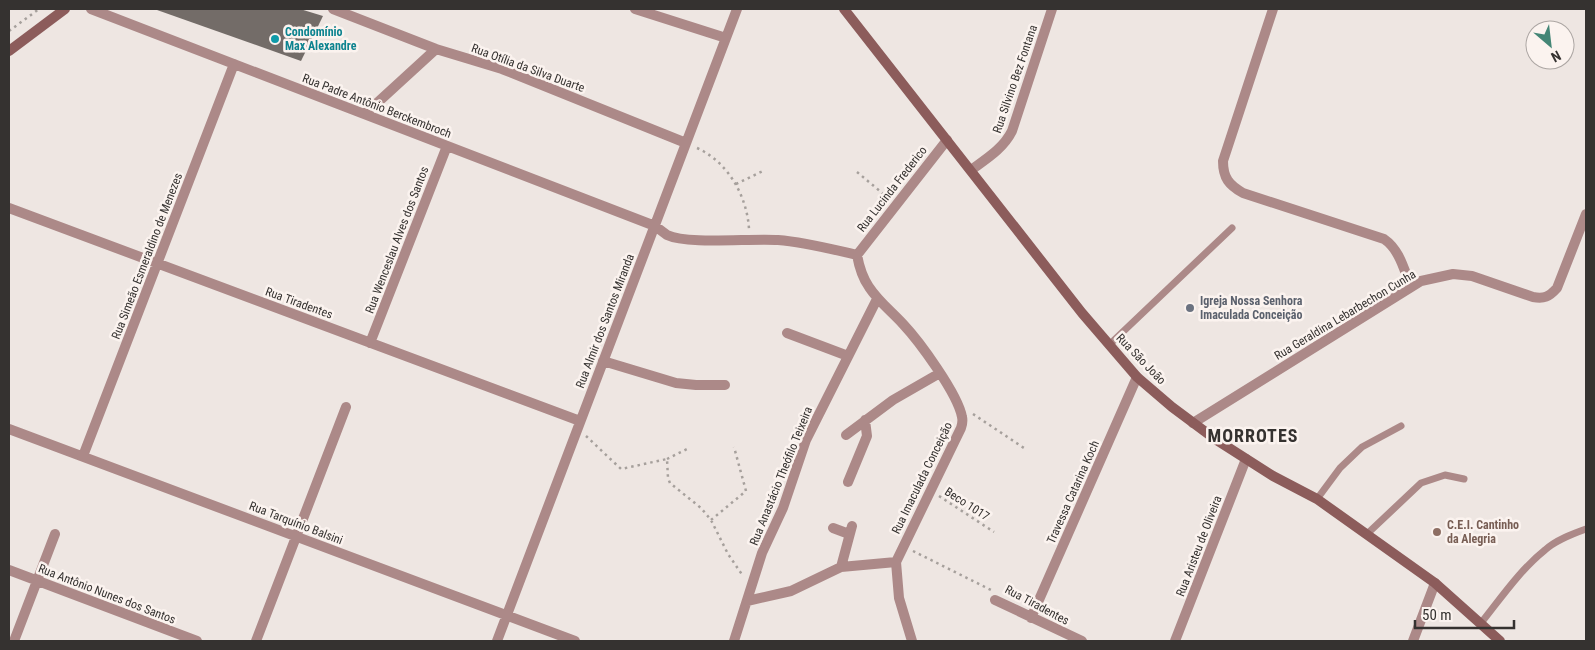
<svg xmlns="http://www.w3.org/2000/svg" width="1595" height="650" font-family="'Roboto Condensed',sans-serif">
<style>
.building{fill:#736c68}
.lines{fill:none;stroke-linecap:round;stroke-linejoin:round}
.path{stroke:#a6a09c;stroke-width:2.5;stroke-dasharray:2.5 4;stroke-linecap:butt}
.service{stroke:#ac8988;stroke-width:7}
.minor{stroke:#ac8988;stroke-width:10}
.secondary{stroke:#8c5c5b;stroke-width:10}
.culture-dot{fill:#0f9aa8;stroke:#fbf3ef;stroke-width:2}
.worship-dot{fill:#6b7280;stroke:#fbf3ef;stroke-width:2}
.education-dot{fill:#8d6e63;stroke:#fbf3ef;stroke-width:2}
.labels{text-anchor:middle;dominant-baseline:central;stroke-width:5;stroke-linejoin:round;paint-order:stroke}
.culture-label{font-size:12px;font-weight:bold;fill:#0d838f;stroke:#fbf3ef;text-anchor:start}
.street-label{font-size:12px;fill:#353230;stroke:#fbf3ef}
.worship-label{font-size:12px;font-weight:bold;fill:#5b616d;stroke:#fbf3ef;text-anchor:start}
.education-label{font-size:12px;font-weight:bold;fill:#785e54;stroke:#fbf3ef;text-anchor:start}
.district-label{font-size:18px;font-weight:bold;letter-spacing:1px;fill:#353230;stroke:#fbf3ef}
</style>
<rect width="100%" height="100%" fill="#eee6e2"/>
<path class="building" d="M157 9H300L323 16 301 61 157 10Z"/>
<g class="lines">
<path class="path" d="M9 31 39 9
M697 148C728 162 747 196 749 229
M857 172 887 197
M736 184 763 171
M973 414 1024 448
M586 436 621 469 667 459 668 478 670 483 701 508 711 520 728 554 743 576
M667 459 687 449
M939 496 994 532
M711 520 746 491 734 447
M913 551 991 590"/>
<path class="service" d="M1109 345 1232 228
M1317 499 1340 468 1362 447 1401 426
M1367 534 1421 483 1445 475 1464 479
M1481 623C1501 598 1520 570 1545 550 1556 540 1572 534 1586 529"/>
<path class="minor" d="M91 9 655 226C659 229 663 232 667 235 688 245 751 238 778 240 804 242 831 249 857 255 859 266 862 277 869 287 878 301 891 311 903 324 919 341 958 394 962 417 963 421 962 425 961 428L896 562 899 598 912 641
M333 9 436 49 502 69 686 143
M635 9 726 38
M1273 9 1223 161C1223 178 1229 185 1243 193L1384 239C1400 250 1404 270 1411 287
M365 114 436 49
M971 170C986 159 1003 149 1012 131L1052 9
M9 208 580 421
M857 255 947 140
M787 333 848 356
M370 343 447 146
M603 361 676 383 696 385H725
M1193 423 1421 281 1453 274 1472 276 1533 297C1544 299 1549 297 1557 288L1586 214
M9 429 575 641
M846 435 893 400 940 373
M83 456 234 64
M848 482 867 436 865 420
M833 528 849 534
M841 567 852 526
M9 570 197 641
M995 600 1082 641
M747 601 791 591 841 567 896 562
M1031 618 1137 377
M14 641 55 534
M256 641 346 407
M497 641 737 9
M734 641 762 553 783 508 806 440 877 299
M1175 641 1246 459
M1413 641 1435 583"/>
<path class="secondary" d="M844 9 1082 313 1137 377 1172 407 1215 439 1273 476 1317 499 1435 583 1500 641
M9 51 65 9"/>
</g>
<circle class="culture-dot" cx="275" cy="39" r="5"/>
<circle class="worship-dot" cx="1190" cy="308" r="5"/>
<circle class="education-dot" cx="1437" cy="532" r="5"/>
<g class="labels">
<g class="culture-label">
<text x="285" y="32">Condomínio<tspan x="285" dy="14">Max Alexandre</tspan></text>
</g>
<g class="street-label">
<text transform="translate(528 68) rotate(20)">Rua Otília da Silva Duarte</text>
<text transform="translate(1015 79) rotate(-71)">Rua Silvino Bez Fontana</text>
<text transform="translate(377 106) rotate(21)">Rua Padre Antônio Berckembroch</text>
<text transform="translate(892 189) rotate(-52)">Rua Lucinda Frederico</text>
<text transform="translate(397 240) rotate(-69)">Rua Wenceslau Alves dos Santos</text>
<text transform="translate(147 256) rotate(-69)">Rua Simeão Esmeraldino de Menezes</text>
<text transform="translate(299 303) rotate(20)">Rua Tiradentes</text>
<text transform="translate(1345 315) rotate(-31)">Rua Geraldina Lebarbechon Cunha</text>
<text transform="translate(605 321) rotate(-69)">Rua Almir dos Santos Miranda</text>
<text transform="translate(1141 359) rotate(46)">Rua São João</text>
<text transform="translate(781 476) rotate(-68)">Rua Anastácio Theófilo Teixeira</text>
<text transform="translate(922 478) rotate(-64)">Rua Imaculada Conceição</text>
<text transform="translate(1073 492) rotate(-66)">Travessa Catarina Koch</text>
<text transform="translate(967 504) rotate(33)">Beco 1017</text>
<text transform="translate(296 523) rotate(21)">Rua Tarquínio Balsini</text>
<text transform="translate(1199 546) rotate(-69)">Rua Aristeu de Oliveira</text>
<text transform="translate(107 594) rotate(21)">Rua Antônio Nunes dos Santos</text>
<text transform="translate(1037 605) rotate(28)">Rua Tiradentes</text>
</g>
<g class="worship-label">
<text x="1200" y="301">Igreja Nossa Senhora<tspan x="1200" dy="14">Imaculada Conceição</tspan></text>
</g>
<g class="education-label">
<text x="1447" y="525">C.E.I. Cantinho<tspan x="1447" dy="14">da Alegria</tspan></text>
</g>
<g class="district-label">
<text x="1253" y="435">MORROTES</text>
</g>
</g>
<rect width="1595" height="650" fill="none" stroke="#353230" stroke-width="20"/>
<g transform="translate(1550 45) rotate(152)"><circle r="24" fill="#fbf3ef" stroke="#aca6a3"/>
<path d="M0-4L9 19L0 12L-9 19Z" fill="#448676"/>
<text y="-8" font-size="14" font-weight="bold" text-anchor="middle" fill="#353230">N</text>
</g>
<path d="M1415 620v8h99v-8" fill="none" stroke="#353230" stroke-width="2.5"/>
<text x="1422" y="620" font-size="15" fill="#353230" stroke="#fbf3ef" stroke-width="4" paint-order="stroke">50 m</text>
</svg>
